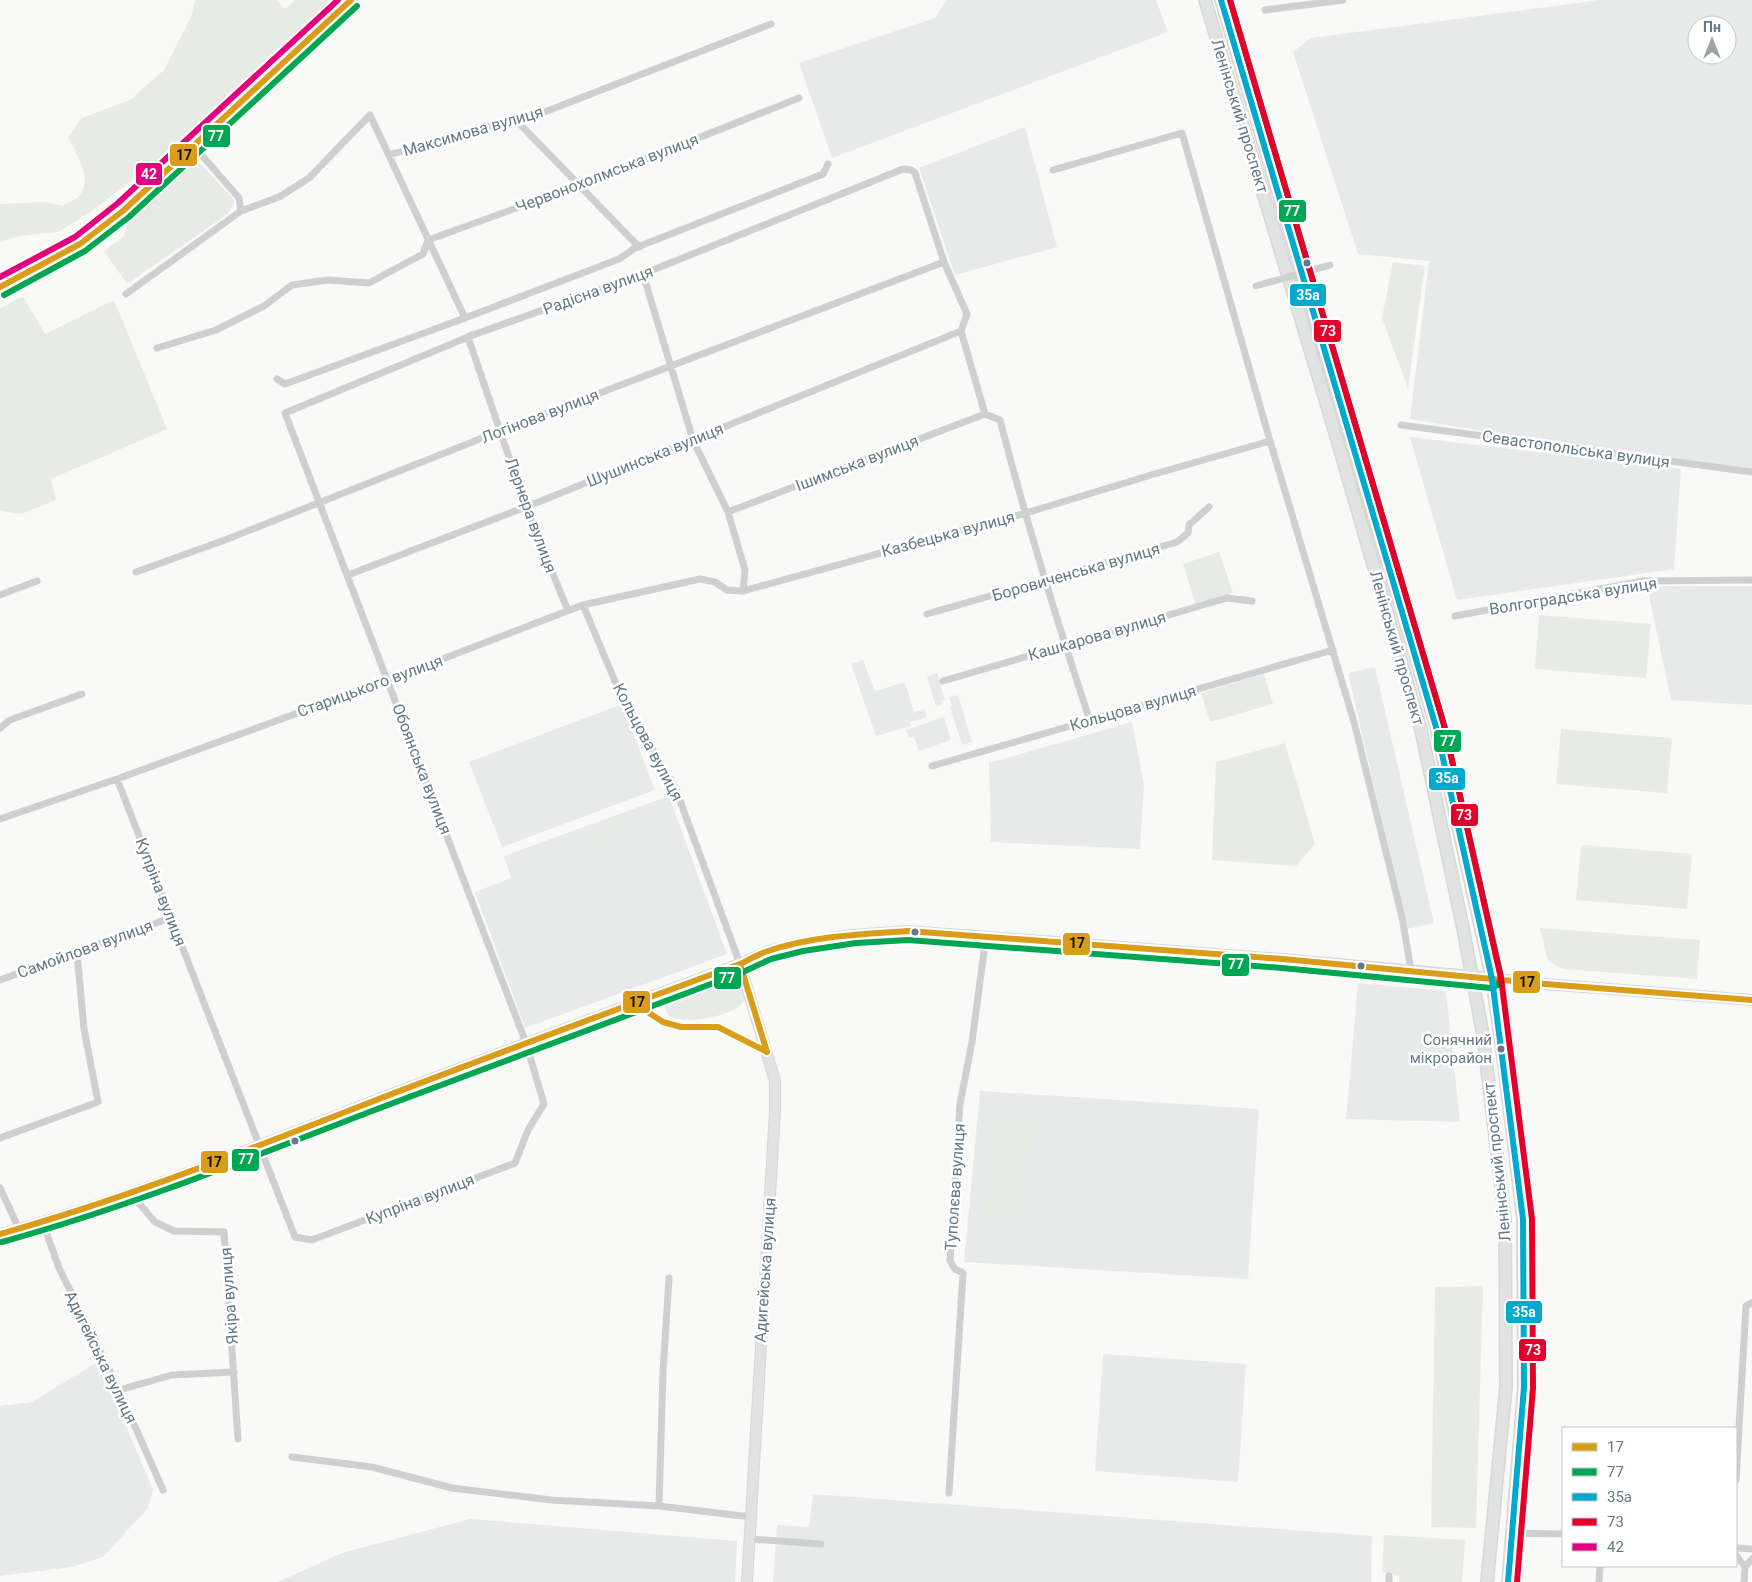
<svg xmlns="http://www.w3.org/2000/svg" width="1752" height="1582" font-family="Roboto,sans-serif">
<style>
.built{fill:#e8eaea;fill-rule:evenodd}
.green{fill:#e8ebe5}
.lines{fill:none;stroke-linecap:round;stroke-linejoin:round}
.secondary-casing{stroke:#d6d7d8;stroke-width:12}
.primary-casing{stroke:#d6d7d8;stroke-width:14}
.street{stroke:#cecfd0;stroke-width:7}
.secondary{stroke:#e1e2e2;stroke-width:10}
.primary{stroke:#e1e2e2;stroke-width:11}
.street-bridge{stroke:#cecfd0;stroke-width:7}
.bus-1-casing{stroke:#fff;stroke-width:10}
.bus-2-casing{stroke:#fff;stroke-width:10}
.bus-3-casing{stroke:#fff;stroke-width:10}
.bus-4-casing{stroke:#fff;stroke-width:10}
.bus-5-casing{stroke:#fff;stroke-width:10}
.bus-1{stroke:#d99d1a;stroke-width:6}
.bus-2{stroke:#00a651;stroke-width:6}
.bus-3{stroke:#00a9ce;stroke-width:6}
.bus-4{stroke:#e4002b;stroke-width:6}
.bus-5{stroke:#e5007d;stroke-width:6}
.bus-dot{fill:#637a84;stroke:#fff;stroke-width:2}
.labels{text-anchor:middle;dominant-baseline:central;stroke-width:5;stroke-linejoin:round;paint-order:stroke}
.bus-label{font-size:15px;fill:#637a84;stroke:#fff;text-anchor:end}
.street-label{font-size:16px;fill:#637a84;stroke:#fff}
.line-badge{stroke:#fff;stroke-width:2}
.badge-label{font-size:14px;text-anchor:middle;font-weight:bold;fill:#fff}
.pale-badge-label{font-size:14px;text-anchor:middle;font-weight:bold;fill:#111}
</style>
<rect width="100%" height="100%" fill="#f9f9f8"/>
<path class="built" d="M946 0H1156L1168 32 832 158 799 63 935 18Z
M1599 0H1752V472L1684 464 1410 419 1429 261 1358 254 1293 52 1311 38ZM1697 25H1727V55H1697Z
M1025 127 1057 247 955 275 919 168Z
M1410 437 1681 469 1674 569 1457 600Z
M1663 586H1752V705L1671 700 1649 595Z
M863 660 875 691 905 682 914 712 924 709 927 717 910 722 911 726 876 736 851 664Z
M1375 667 1434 923 1407 929 1348 673Z
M937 673 945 700 941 701 942 705 936 707 927 676Z
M958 695 972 742 962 745 950 707 952 706 949 697Z
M622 704 655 790 502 847 469 762Z
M944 717 951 740 919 751 914 737 909 738 906 730Z
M1132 722 1144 785 1140 849 991 842 989 763Z
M669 796 727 954 525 1028 475 892 511 878 504 856Z
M1358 983 1446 991 1460 1122 1346 1119Z
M980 1091 1259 1109 1248 1279 964 1262Z
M1103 1354 1246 1364 1238 1482 1095 1471Z
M99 1361 153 1490 148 1508 103 1557 72 1567 0 1576V1406L32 1402Z
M813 1494 1372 1536 1371 1582H773L777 1525 809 1527Z
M470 1519 737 1541 735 1582H278L342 1553Z"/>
<path class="green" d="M195 0H276L285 9 295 0H334L151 166 89 213 58 232 20 236 0 242V204L44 202 63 206C68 203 75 200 79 196 94 179 76 154 68 137L82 118 130 100 164 70 191 17Z
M197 160 235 201 228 214 127 284 104 251 124 236 127 224Z
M1393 262 1425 266 1408 388 1382 318Z
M23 296 45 334 114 300 167 429 51 479 56 500 21 514 0 511V308Z
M1219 552 1233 593 1196 605 1183 564Z
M1539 615 1651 624 1646 678 1535 669Z
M1264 674 1273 704 1210 722 1201 693Z
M1561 729 1672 738 1667 793 1556 784Z
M1285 743 1315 844 1296 866 1212 860 1216 762Z
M625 815 632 837 600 848 592 827Z
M1581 845 1692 854 1687 909 1576 900Z
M1540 928 1700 940 1697 979 1562 969 1548 961Z
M726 979 742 986C743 990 745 994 745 997 742 1016 682 1027 667 1014L664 1004 667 1001 721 980Z
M1009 1112C1021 1114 1029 1117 1032 1128L1025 1215C1015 1233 990 1230 984 1211L991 1125 997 1116Z
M1483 1286 1476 1528 1431 1527 1435 1287Z
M1384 1535 1465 1540 1462 1582H1399V1576L1382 1572Z"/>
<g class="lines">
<defs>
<path id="secondary" d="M0 287 80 244 124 210 232 109 351 0
M740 964 775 1081V1111L747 1582
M0 1234C117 1203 230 1157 343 1113 475 1062 607 1013 740 964L768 951 801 943 852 935 908 931 1283 959 1471 976 1545 984 1752 1000"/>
<path id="primary" d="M1205 0 1333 426 1421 730 1463 928 1483 1035 1505 1220 1506 1387 1487 1582
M1221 0 1436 727 1492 979 1503 1057 1523 1219 1524 1387 1508 1582"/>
</defs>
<use href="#secondary" class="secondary-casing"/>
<use href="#primary" class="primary-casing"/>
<path class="street" d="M1265 10 1343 0
M515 119 639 247
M193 145 239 198 241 211
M389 155 515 119 529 118 771 24
M1053 170 1182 133 1270 441 1354 722 1402 917 1411 970
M643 274 693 440 728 512 745 570 743 591
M126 294 241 211 279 197 309 178 370 115 465 318
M472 335 468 337 526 507 568 611
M157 348 216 330 264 306 292 285 328 280 369 283 423 254 428 240 572 188 799 98
M277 379 285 384 465 318 619 259 635 248 823 174 828 164
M1401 425 1752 472
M728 512 985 414
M136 572 225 540 500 431 944 262
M348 575 526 507 961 331
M0 595 37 581
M583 605 622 698 675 787 740 964
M927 614 1177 542 1188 533 1189 525 1209 507
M1455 616 1643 581 1752 580
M943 681 1227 598 1252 601
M0 728 10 720 82 694
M932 766 1333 650
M117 779 295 1237 312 1240 515 1163 528 1130 544 1104 526 1043 285 413 473 335 643 274 903 169 911 170 915 173 944 262 967 314 961 331 985 414 1000 420C1026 521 1057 621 1090 721
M0 819 117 779 388 680 583 605 700 579 715 582 727 590 743 591 1026 513 1151 475 1270 441
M0 980 170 918
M0 1138 98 1102 84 1029 77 953
M0 1188 19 1229
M131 1194 155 1222 174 1231 224 1232 238 1439
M43 1223 59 1268 114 1379 163 1490
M119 1390 172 1375 234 1372
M292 1457 372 1467 452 1488 551 1500 659 1506 751 1517
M1736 1480 1746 1306 1752 1303
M949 1493 963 1273 955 1269 950 1261 960 1104 972 1042 986 936
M659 1506 663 1372 669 1278
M1512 1533 1563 1534
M750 1539 821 1544
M1736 1548 1752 1549
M1736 1555 1745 1567 1752 1559
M1389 1582V1576
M1599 1582 1600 1566
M1744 1582 1745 1567"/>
<use href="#secondary" class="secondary"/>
<use href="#primary" class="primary"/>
<path class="street-bridge" d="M1256 286 1330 265"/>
<defs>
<path id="bus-1" d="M0 287 80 244 124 210 351 0
M740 964 767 1052
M634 1003 663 1022 681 1027H718L767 1052
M0 1234C125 1199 245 1151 366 1104 490 1056 615 1010 740 964 749 960 758 954 768 951 810 936 864 934 908 931L1283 959 1545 984 1752 1000"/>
<path id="bus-2" d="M4 295 85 251 129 217 357 6
M2 1242C129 1207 250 1158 372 1111 495 1064 619 1018 743 972L771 959 803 951 856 943 908 940 1282 968 1491 988 1498 985 1501 977 1444 725 1230 0"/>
<path id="bus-3" d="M1221 0 1436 727 1492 979 1523 1219 1524 1387 1508 1582"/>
<path id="bus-4" d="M1230 0 1444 725 1501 978 1532 1219 1533 1388 1517 1582"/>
<path id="bus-5" d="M0 277 75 237 118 203 338 0"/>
</defs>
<use href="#bus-1" class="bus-1-casing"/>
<use href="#bus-2" class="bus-2-casing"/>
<use href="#bus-3" class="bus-3-casing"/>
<use href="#bus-4" class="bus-4-casing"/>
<use href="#bus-5" class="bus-5-casing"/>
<use href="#bus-1" class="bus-1"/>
<use href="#bus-2" class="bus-2"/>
<use href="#bus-3" class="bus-3"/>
<use href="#bus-4" class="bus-4"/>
<use href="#bus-5" class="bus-5"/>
</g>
<g class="bus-dot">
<circle cx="1307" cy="263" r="4.5"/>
<circle cx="915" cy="932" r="4.5"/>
<circle cx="1361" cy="966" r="4.5"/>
<circle cx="1501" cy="1049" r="4.5"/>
<circle cx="295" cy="1141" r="4.5"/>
</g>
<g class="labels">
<g class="bus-label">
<text x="1492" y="1040">Сонячний<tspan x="1492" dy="18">мікрорайон</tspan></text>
</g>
<g class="street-label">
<text transform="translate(1240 116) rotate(73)">Ленінський проспект</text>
<text transform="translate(473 131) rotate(-16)">Максимова вулиця</text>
<text transform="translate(607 173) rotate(-21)">Червонохолмська вулиця</text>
<text transform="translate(598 290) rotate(-20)">Радісна вулиця</text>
<text transform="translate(540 416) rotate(-21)">Логінова вулиця</text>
<text transform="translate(1576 449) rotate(8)">Севастопольська вулиця</text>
<text transform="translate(655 455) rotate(-22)">Шушинська вулиця</text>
<text transform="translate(857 463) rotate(-21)">Ішимська вулиця</text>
<text transform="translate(531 515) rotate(70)">Лернера вулиця</text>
<text transform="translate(948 534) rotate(-15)">Казбецька вулиця</text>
<text transform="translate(1076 572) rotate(-16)">Боровиченська вулиця</text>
<text transform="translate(1573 596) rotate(-9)">Волгоградська вулиця</text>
<text transform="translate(1097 636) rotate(-16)">Кашкарова вулиця</text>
<text transform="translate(1397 648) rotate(74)">Ленінський проспект</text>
<text transform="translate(370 686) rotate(-20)">Старицького вулиця</text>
<text transform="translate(1133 708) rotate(-16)">Кольцова вулиця</text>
<text transform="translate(648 742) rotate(62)">Кольцова вулиця</text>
<text transform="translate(422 769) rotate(69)">Обоянська вулиця</text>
<text transform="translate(161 892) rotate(69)">Купріна вулиця</text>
<text transform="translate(85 949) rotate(-20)">Самойлова вулиця</text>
<text transform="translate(1497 1162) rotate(-96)">Ленінський проспект</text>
<text transform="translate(955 1187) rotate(-86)">Туполєва вулиця</text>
<text transform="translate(420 1199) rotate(-21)">Купріна вулиця</text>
<text transform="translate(765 1270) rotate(-86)">Адигейська вулиця</text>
<text transform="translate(229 1296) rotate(-94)">Якіра вулиця</text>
<text transform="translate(101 1357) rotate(64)">Адигейська вулиця</text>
</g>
</g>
<g class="line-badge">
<rect x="202" y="124" width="29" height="24" rx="5" fill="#00a651"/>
<rect x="169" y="143" width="29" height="24" rx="5" fill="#d99d1a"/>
<rect x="135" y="162" width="28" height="24" rx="5" fill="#e5007d"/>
<rect x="1278" y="199" width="29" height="24" rx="5" fill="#00a651"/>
<rect x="1289" y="283" width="38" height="24" rx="5" fill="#00a9ce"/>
<rect x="1313" y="319" width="29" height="24" rx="5" fill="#e4002b"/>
<rect x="1433" y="729" width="29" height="24" rx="5" fill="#00a651"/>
<rect x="1428" y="767" width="38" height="24" rx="5" fill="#00a9ce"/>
<rect x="1450" y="803" width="29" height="24" rx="5" fill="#e4002b"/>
<rect x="1062" y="932" width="29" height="24" rx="5" fill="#d99d1a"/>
<rect x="1221" y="953" width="29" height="24" rx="5" fill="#00a651"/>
<rect x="713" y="966" width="29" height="24" rx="5" fill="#00a651"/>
<rect x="1512" y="970" width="29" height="24" rx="5" fill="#d99d1a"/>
<rect x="622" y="990" width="29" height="24" rx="5" fill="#d99d1a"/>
<rect x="231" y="1148" width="29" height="24" rx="5" fill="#00a651"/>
<rect x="200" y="1150" width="29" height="24" rx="5" fill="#d99d1a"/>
<rect x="1505" y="1300" width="38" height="24" rx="5" fill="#00a9ce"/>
<rect x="1518" y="1338" width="29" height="24" rx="5" fill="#e4002b"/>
</g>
<g class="badge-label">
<text x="216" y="141">77</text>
<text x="149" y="179">42</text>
<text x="1292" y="216">77</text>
<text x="1308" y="300">35а</text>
<text x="1328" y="336">73</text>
<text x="1448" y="746">77</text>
<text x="1447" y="783">35а</text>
<text x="1464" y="820">73</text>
<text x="1236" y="969">77</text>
<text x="727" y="983">77</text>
<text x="246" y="1164">77</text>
<text x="1524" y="1317">35а</text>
<text x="1533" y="1355">73</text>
</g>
<g class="pale-badge-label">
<text x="184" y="160">17</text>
<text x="1077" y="948">17</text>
<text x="1527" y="987">17</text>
<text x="637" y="1007">17</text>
<text x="214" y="1167">17</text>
</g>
<rect x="1562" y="1427" width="175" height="140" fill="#ffffff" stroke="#c1cace"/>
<rect x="1572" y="1443" width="25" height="8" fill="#d99d1a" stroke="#c1cace"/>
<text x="1607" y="1452" font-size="15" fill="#637a84">17</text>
<rect x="1572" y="1468" width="25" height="8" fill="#00a651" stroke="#c1cace"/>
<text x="1607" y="1477" font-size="15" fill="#637a84">77</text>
<rect x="1572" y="1493" width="25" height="8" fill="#00a9ce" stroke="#c1cace"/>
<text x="1607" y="1502" font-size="15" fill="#637a84">35а</text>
<rect x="1572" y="1518" width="25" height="8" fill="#e4002b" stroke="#c1cace"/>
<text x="1607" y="1527" font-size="15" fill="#637a84">73</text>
<rect x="1572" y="1543" width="25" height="8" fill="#e5007d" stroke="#c1cace"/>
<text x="1607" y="1552" font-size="15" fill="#637a84">42</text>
<g transform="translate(1712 40)"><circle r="24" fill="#ffffff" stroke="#c1cace"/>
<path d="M0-4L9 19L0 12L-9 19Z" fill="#98a6ad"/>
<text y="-8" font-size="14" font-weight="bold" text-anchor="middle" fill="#637a84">Пн</text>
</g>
</svg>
